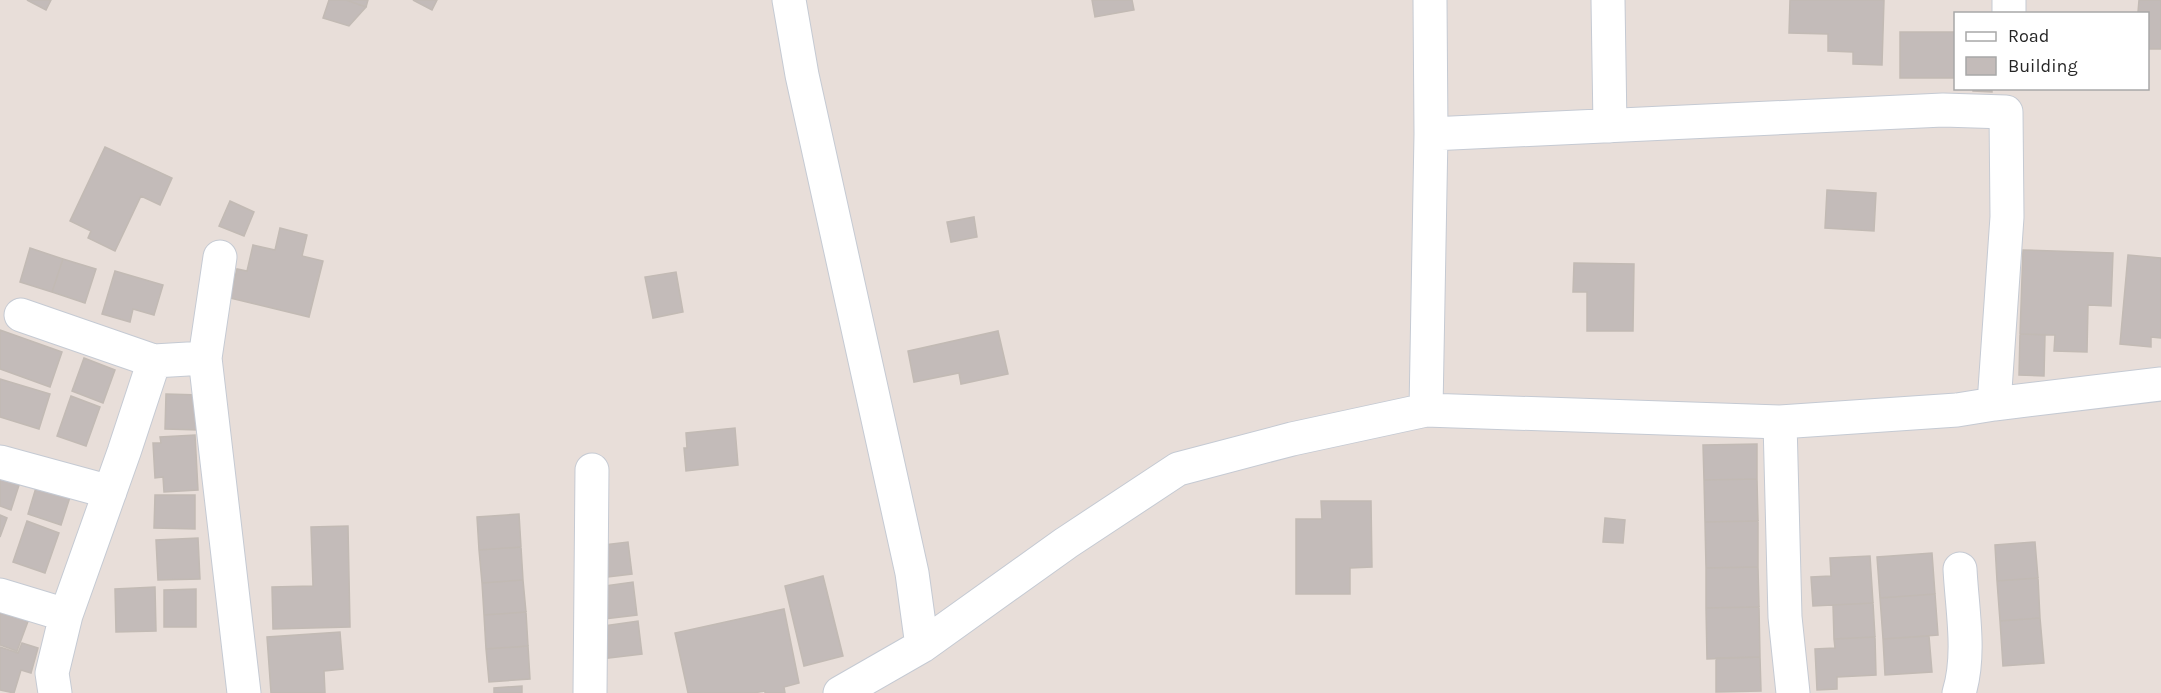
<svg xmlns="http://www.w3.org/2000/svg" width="2161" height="693" font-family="Karla,sans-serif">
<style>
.building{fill:#c3bbb9;stroke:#c2bab4;stroke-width:1.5}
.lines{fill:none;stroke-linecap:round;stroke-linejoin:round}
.minor-casing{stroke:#c5cad3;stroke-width:35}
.minor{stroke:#fff;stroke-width:33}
</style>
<rect width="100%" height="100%" fill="#e8ded9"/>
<path class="building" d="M27 0H51L46 10Z
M329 0H346L366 7 349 26 323 18Z
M346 0H368L366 7Z
M413 0H437L432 10Z
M1092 0H1132L1134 10 1095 17Z
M1790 0H1884L1882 65 1853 64V52L1828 51V34L1789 33Z
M2139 0H2161V49H2148V12H2138Z
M1900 32H1956V78H1900Z
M1973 88H1992V92L1973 91Z
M105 147 172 178 160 205 141 196 115 251 88 238 91 231 70 221Z
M1827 190 1876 193 1874 231 1825 228Z
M230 201 254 212 244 236 219 226Z
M974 217 977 237 951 242 947 222Z
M280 228 307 235 302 256 323 261 309 317 230 298 237 269 247 271 253 245 275 250Z
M30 248 63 259 52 292 20 282Z
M2023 250 2113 253 2111 306 2088 305 2087 352 2054 351 2055 335 2020 334Z
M2128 255 2161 258V338L2151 337V347L2120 344Z
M63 259 96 269 85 303 52 292Z
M1574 263 1634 264 1633 331H1587V292H1573Z
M115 271 163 285 154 315 133 309 130 322 102 314Z
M676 272 683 312 653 318 645 277Z
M0 330 62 352 50 387 0 369Z
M998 331 1008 374 961 384 959 373 914 382 908 351Z
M2020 334 2045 335 2044 376 2019 375Z
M84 358 115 370 103 403 72 391Z
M0 379 50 394 39 429 0 417Z
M166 394 200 395 199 430 165 429Z
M71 396 100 407 86 446 57 436Z
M735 428 738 465 686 471 684 448H687L686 433Z
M195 435 198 490 164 492 163 477 155 478 153 443H161L160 437Z
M1757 444V479L1704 480 1703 445Z
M0 468 22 476 11 510 0 506Z
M1757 479 1758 521 1705 522 1704 480Z
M38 481 72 491 61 525 28 514Z
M155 495H195V529L154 528Z
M1321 501H1371L1372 567 1350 568V594H1296V519H1322Z
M519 514 521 547 479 550 477 517Z
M0 515 7 518 0 537Z
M1605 518 1625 520 1623 543 1603 542Z
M27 521 59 533 45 573 13 562Z
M1758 521V567L1706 568 1705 522Z
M348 526 350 627 273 629 272 587 313 586 311 527Z
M198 538 200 579 158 580 156 540Z
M628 542 632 574 591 579 587 547Z
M2035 542 2038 578 1997 581 1995 545Z
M521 547 523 580 482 583 479 550Z
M1932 553 1935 594 1880 598 1877 557Z
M1870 556 1873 603 1813 606 1811 577 1831 576 1830 558Z
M1758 567 1759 607 1706 608V568Z
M823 576 843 656 804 666 785 586Z
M2038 578 2040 618 2000 621 1997 581Z
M523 580 526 612 484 615 482 583Z
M633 582 637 615 596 620 591 588Z
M155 587 156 631 116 632 115 589Z
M196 589V627H164V590Z
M1935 594 1938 635 1883 639 1880 598Z
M1873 603 1875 637 1834 639 1833 605Z
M0 605 30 616 17 651 0 645Z
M1759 607 1760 657 1707 659 1706 608Z
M784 609 799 683 784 687 785 693H765V691L753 693H688L675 633Z
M526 612 528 646 486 649 484 615Z
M2040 618 2044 663 2003 666 2000 621Z
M638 621 642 654 601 659 597 627Z
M340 632 343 669 324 671 325 693H271L267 637Z
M1929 636 1932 672 1885 675 1883 639Z
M1875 637 1876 675 1837 677V689L1817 690 1815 649 1835 648 1834 639Z
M22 643 38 648 31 673 21 670 14 693 0 690V647L18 653Z
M528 646 530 679 489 682 486 649Z
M1760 657 1761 691 1716 692V658Z
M522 686V693H494V688Z"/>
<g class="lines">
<defs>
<path id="minor" d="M789 0 802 75 912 573 922 646
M1608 0 1610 126
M2009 14V0
M21 315 154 361 205 358 244 693
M205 358 220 257
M1994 404 2161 384
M1426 410 1431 134 1430 0
M1780 422 1785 617 1793 693
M0 462 110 492
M0 595 66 615
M55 693 52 673 66 615 124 452 154 361
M590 693 592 470
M840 693 922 646 1066 543 1178 469 1292 439 1426 410 1780 422 1957 410 1994 404 2007 217 2006 112 1943 110 1431 134
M1959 693C1971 654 1962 609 1960 569"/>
</defs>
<use href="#minor" class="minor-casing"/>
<use href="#minor" class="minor"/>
</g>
<rect x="1954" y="12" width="195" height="78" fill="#ffffff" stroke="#a8a8a8" stroke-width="1.5"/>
<rect x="1966" y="32" width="30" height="9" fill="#ffffff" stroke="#a8a8a8" stroke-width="1.5"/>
<text x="2008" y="42" font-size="18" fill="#262626">Road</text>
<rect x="1966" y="57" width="30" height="18" fill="#c3bbb9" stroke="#a8a8a8" stroke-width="1.5"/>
<text x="2008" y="72" font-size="18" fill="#262626">Building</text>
</svg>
